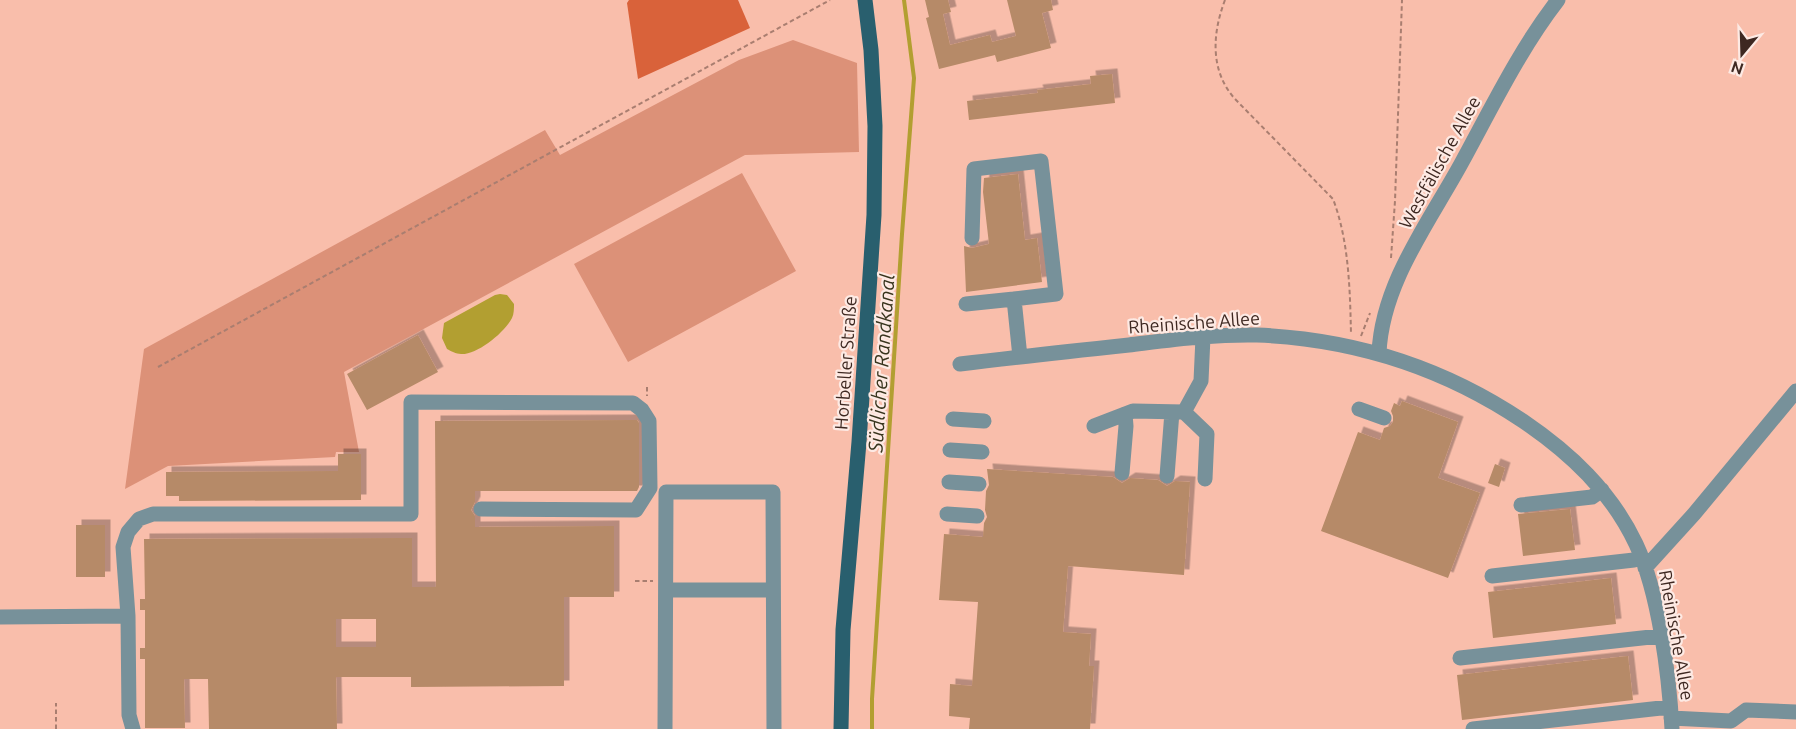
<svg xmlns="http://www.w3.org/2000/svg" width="1796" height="729" font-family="Ubuntu,sans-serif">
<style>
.green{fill:#dc9178}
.forest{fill:#d9623a}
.water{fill:#b29f31}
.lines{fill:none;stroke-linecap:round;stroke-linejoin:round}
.stream{stroke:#b29f31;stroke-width:4}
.building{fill:#b68a67;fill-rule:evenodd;filter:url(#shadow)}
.path{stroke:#a97e70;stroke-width:2;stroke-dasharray:4.5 3;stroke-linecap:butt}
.minor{stroke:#77919a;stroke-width:15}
.major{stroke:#295f6e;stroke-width:15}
.labels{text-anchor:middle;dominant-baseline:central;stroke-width:4.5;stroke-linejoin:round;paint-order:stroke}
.street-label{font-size:18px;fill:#3e2821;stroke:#fdeae4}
.water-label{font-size:20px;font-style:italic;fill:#38341d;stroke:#fdeae4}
</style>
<defs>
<filter id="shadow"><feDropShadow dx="5.5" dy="-5.5" stdDeviation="0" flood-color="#0004"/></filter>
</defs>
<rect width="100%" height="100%" fill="#f9beab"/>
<path class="green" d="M793 40 857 63 859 152 745 155 344 372 359 452H336L335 457 168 466 125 489 144 349 545 130 560 155 739 60Z
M742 173 796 271 628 362 574 264Z"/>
<path class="forest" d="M629 0H738L750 28 638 79 627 3Z"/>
<path class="water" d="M500 294 507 295 514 304C514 308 514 314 512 318 505 332 477 355 461 354 456 354 451 351 447 349L442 338 444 323 495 295Z"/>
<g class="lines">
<path class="stream" d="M872 729V699L902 234 914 78 904 0"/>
</g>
<path class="building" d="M925 0H948L951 12 943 14 950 45 990 35 992 42 1016 36 1007 0H1051L1053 10 1042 13 1051 48 997 62 995 55 939 69 926 18 929 17Z
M1112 74 1115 103 969 120 967 101 1038 93 1037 90 1091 84 1090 76Z
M1018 174 1025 240 1037 238 1042 282 966 292 964 246 972 248 989 244 983 192 984 178Z
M418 335 438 372 367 410 347 374Z
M1402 401 1458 422 1438 478 1480 493 1448 578 1321 531 1358 432 1380 440 1384 428 1390 426 1393 422V416L1391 411 1394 403 1400 406Z
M637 420 639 423V487L637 491H475V502L471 510 475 516V527L614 526V597H564V686L411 687V677H336L337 729H209L208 679H184L185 728H145V659H140V648H145V610H140V599H145L144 539 412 538V587H436L435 421ZM336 619H376V647H336Z
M338 454H361V500L179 501V496H166V472L338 471Z
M1495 464 1505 468 1499 487 1488 483Z
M987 469 1113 477 1122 483 1130 478 1158 480 1167 486 1175 481 1190 482 1184 575 1068 566 1063 632 1091 634 1089 666H1094L1090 729H969L970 718 949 716 950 684 972 686 978 602 939 600 944 534 983 537 984 523 987 517 985 510 986 491 989 485Z
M1570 509 1575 550 1523 556 1518 514Z
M76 525H105V577H76Z
M1611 578 1616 624 1493 638 1488 592Z
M1628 656 1633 700 1462 720 1457 675Z"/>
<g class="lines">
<path class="path" d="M1225 0C1212 34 1210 71 1235 99L1333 199C1349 241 1350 290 1351 334
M1391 258 1395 201 1402 0
M1361 336 1370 313
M158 367 830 0
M647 387V396
M635 581H653
M56 729V703"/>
<path class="minor" d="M972 238 974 169 1041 161 1056 294 1014 299 1020 357
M966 304 1014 299
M1379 353C1382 283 1430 221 1462 162 1492 107 1520 49 1558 0
M960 364C1017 357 1073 351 1129 345 1171 340 1214 334 1257 335 1354 339 1441 366 1523 421 1570 453 1611 491 1636 544 1659 593 1669 674 1672 729
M1359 409 1384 418
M1184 412 1201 381 1203 337
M953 419 984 421
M1094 426 1133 411 1184 412 1207 434 1205 479
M950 450 982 452
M1122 473 1126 426 1125 414
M1167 476 1172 412
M949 482 979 484
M1521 505 1592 497 1602 490
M947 514 977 516
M1645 568 1694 514 1796 391
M1492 576 1634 560 1641 557
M666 590H773
M0 617 128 616
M1460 658 1660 636
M1671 718 1731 721 1746 710 1796 712
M133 729 129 715 128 616 123 547 128 532 139 519 153 514H411V402L633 403 642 410 649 421 650 488 636 510 481 509
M665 729 666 492H773L774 729
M1473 729 1670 707"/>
<path class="major" d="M841 729 843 630 859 442 874 215 875 126 871 50 865 0"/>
</g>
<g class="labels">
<g class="street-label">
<text transform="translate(1439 162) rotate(-61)">Westfälische Allee</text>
<text transform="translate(1194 322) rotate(-4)">Rheinische Allee</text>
<text transform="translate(845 363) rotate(-86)">Horbeller Straße</text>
<text transform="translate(1677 635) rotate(80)">Rheinische Allee</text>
</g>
<g class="water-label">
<text transform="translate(881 363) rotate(-86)">Südlicher Randkanal</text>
</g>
</g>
<g transform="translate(1742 54) rotate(199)" stroke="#fdeae4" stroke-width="4.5" paint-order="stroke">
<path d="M0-4.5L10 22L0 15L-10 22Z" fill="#3e2821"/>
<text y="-9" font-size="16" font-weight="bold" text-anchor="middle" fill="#3e2821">N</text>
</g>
</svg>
